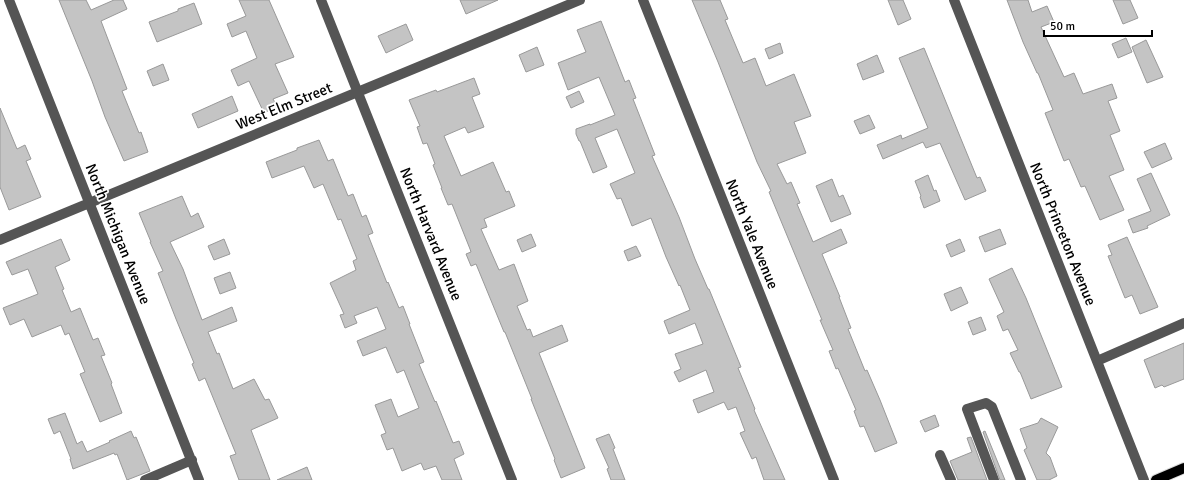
<svg xmlns="http://www.w3.org/2000/svg" width="1184" height="480" font-family="Signika,sans-serif">
<style>
.building{fill:#c4c4c4;stroke:#999}
.lines{fill:none;stroke-linecap:round;stroke-linejoin:round}
.major-casing{stroke:#dbdbdb;stroke-width:12}
.minor{stroke:#555;stroke-width:10}
.major{stroke:#000;stroke-width:10}
.labels{text-anchor:middle;dominant-baseline:central;stroke-width:3.5;stroke-linejoin:round;paint-order:stroke}
.street-label{font-size:15px;fill:#000;stroke:#fff}
</style>
<rect width="100%" height="100%" fill="#fff"/>
<path class="building" d="M59 0H86L91 10 114 0H123L127 9 101 21 127 89 122 91 139 133 141 132 148 152 124 161 105 117 92 81Z
M239 0H269L294 57 275 64 288 93 273 99 277 106 264 113 249 81 238 86 231 70 257 58 246 31 232 37 227 24 246 16Z
M460 0H498L466 14Z
M692 0H720L728 19 725 20 743 63 755 58 766 86 794 74 811 116 794 122 806 153 777 164 787 184 791 182 800 203 797 204 813 242 841 229 847 243 822 254 840 297H839L851 328 848 329 865 371 867 370 880 400 897 443 875 452 864 426 860 427 854 411 856 410 838 368 836 369 829 351 833 350 820 320H822L769 192 771 191 757 162 718 62Z
M888 0H903L911 19 898 25Z
M1007 0H1028L1032 12 1047 6 1054 22 1041 27 1064 77 1074 73 1083 94 1112 84 1117 98 1108 101 1120 131 1110 135 1124 170 1109 176 1124 210 1100 220 1085 186 1081 187 1069 159 1064 161 1045 113 1053 110 1038 73H1037L1023 42Z
M1113 0H1130L1138 18 1123 24Z
M194 3 202 24 157 42 149 22 178 11V9Z
M601 21 625 82 629 80 636 98 633 99 655 155 652 156 679 217 695 259 708 289H709L741 367 738 368 755 409 754 410 785 480H764L756 457 752 459 740 433 745 431 736 407 728 410 724 402 698 413 693 400 714 392 706 370 679 382 674 372 681 369 675 354 703 344 695 323 669 334 664 321 690 310 680 285 679 286 666 257 651 218 632 226 621 198 617 199 610 184 635 173 617 129 595 138 607 167 593 173 580 141H579L576 134V129L590 124V125L615 115 599 77 568 90 558 63 586 52 577 30Z
M406 24 413 40 386 53 378 36Z
M1126 38 1132 52 1118 58 1112 44Z
M1146 40 1163 77 1147 83 1132 47Z
M780 43 783 53 769 59 765 49Z
M537 47 544 65 526 72 519 55Z
M924 48 961 139 977 178 980 177 986 191 965 200 940 143 926 148 923 142 883 159 877 145 901 135 902 139 928 128 899 58Z
M877 55 884 72 863 80 857 64Z
M163 64 169 80 153 86 147 71Z
M474 78 480 94 472 97 484 127 468 133 465 127 444 136 461 176 493 162 506 192 509 191 515 206 484 219 487 227 481 229 499 270 514 264 528 301 517 306 527 330 530 329 533 337 562 325 568 341 539 353 585 468 561 478 554 460 555 459 531 399H532L505 332H504L476 264 471 266 466 254 471 252 470 249 452 204 448 205 441 188H442L433 165 435 164 427 143 423 144 417 127 420 126 409 100 436 90 437 92Z
M579 91 584 102 571 108 566 97Z
M232 96 238 111 198 128 192 114Z
M0 108 17 149 25 145 31 159 26 161 41 197 9 210 0 187Z
M869 115 875 128 860 134 854 121Z
M319 140 328 161 333 159 348 196 353 194 362 217 366 215 373 233 368 235 387 283 388 282 399 308 403 306 410 324H409L424 362 419 364 435 402 436 401 453 443 459 441 464 454 454 459 462 480H442L436 466 424 470 421 463 402 471 393 448 387 450 381 435 386 433 375 405 391 399 398 417 419 408 404 370 397 373 386 347 363 356 357 341 386 329 377 307 354 316 357 323 345 328 340 315 344 314 330 283 356 270 353 261 357 259 341 219 338 220 323 184 314 188 304 166 272 178 266 162 297 150V148Z
M1165 143 1172 159 1152 168 1144 152Z
M1151 173 1170 215 1147 226 1148 228 1133 233 1128 220 1151 211 1137 179Z
M928 175 934 191 936 190 940 201 924 208 920 197 921 196 915 181Z
M832 179 839 197 843 195 851 214 831 222 816 186Z
M182 196 191 217 198 213 204 227 170 242 183 269 202 320 232 307 237 321 208 332 217 354 219 353 233 389 254 379 265 400 269 399 278 418 251 430 270 480H239L230 456 236 454 205 378 199 381 192 364 194 363 176 319 158 273 163 271 150 242H151L139 213Z
M1000 229 1006 244 985 252 979 237Z
M531 234 536 246 522 252 517 240Z
M1127 237 1158 307 1140 314 1132 295 1125 298 1108 256 1112 255 1108 245Z
M61 239 70 260 55 267 64 289 62 290 71 312 80 308 93 340 98 338 105 355 101 356 112 383 111 384 122 413 100 422 80 374 85 372 69 333 65 335 61 325 32 337 24 319 10 325 3 308 38 294 28 269 12 275 6 262Z
M224 239 230 254 214 260 208 246Z
M960 239 965 251 951 257 946 245Z
M636 246 641 256 628 261 624 251Z
M1012 268 1026 298 1062 387 1031 399 1020 372H1019L1010 353 1018 350 1008 329 1003 331 997 316 1004 312 989 279Z
M230 272 236 288 220 294 214 278Z
M961 287 968 303 951 311 944 294Z
M981 317 986 330 973 335 968 322Z
M1184 343V379L1164 387 1162 385 1155 388 1144 360Z
M65 413 77 444 82 441 87 452 110 442 109 441 131 431 134 438 136 437 150 471 127 480 117 454 115 455 114 453 73 469 70 459H71L60 431 54 434 48 419Z
M935 415 939 426 925 432 920 421Z
M1041 418 1058 427 1046 453 1050 457 1057 476 1049 480H1037L1024 450 1027 448 1020 429 1038 423Z
M985 431 1005 480H1000L983 432Z
M609 434 615 448 613 449 625 480H611L607 469 609 468 596 439Z
M971 437 987 480H958L950 461 972 452 967 438Z
M307 467 312 480H277Z"/>
<g class="lines">
<defs>
<path id="major" d="M1156 480 1184 468"/>
</defs>
<use href="#major" class="major-casing"/>
<path class="minor" d="M9 0 199 480
M321 0 512 480
M643 0 834 480
M954 0 1144 480
M0 240 580 0
M1097 361 1184 323
M940 455 951 480
M145 480 192 460
M994 480 967 409 986 403 992 407 1021 480"/>
<use href="#major" class="major"/>
</g>
<g class="labels">
<g class="street-label">
<text transform="translate(284 106) rotate(-22)">West Elm Street</text>
<text transform="translate(118 234) rotate(68)">North Michigan Avenue</text>
<text transform="translate(431 234) rotate(68)">North Harvard Avenue</text>
<text transform="translate(752 234) rotate(68)">North Yale Avenue</text>
<text transform="translate(1063 234) rotate(68)">North Princeton Avenue</text>
</g>
</g>
<path d="M1044 30v6h108v-6" fill="none" stroke="#000000" stroke-width="2"/>
<text x="1050" y="30" font-size="12" fill="#000000" stroke="#ffffff" stroke-width="3" paint-order="stroke">50 m</text>
</svg>
